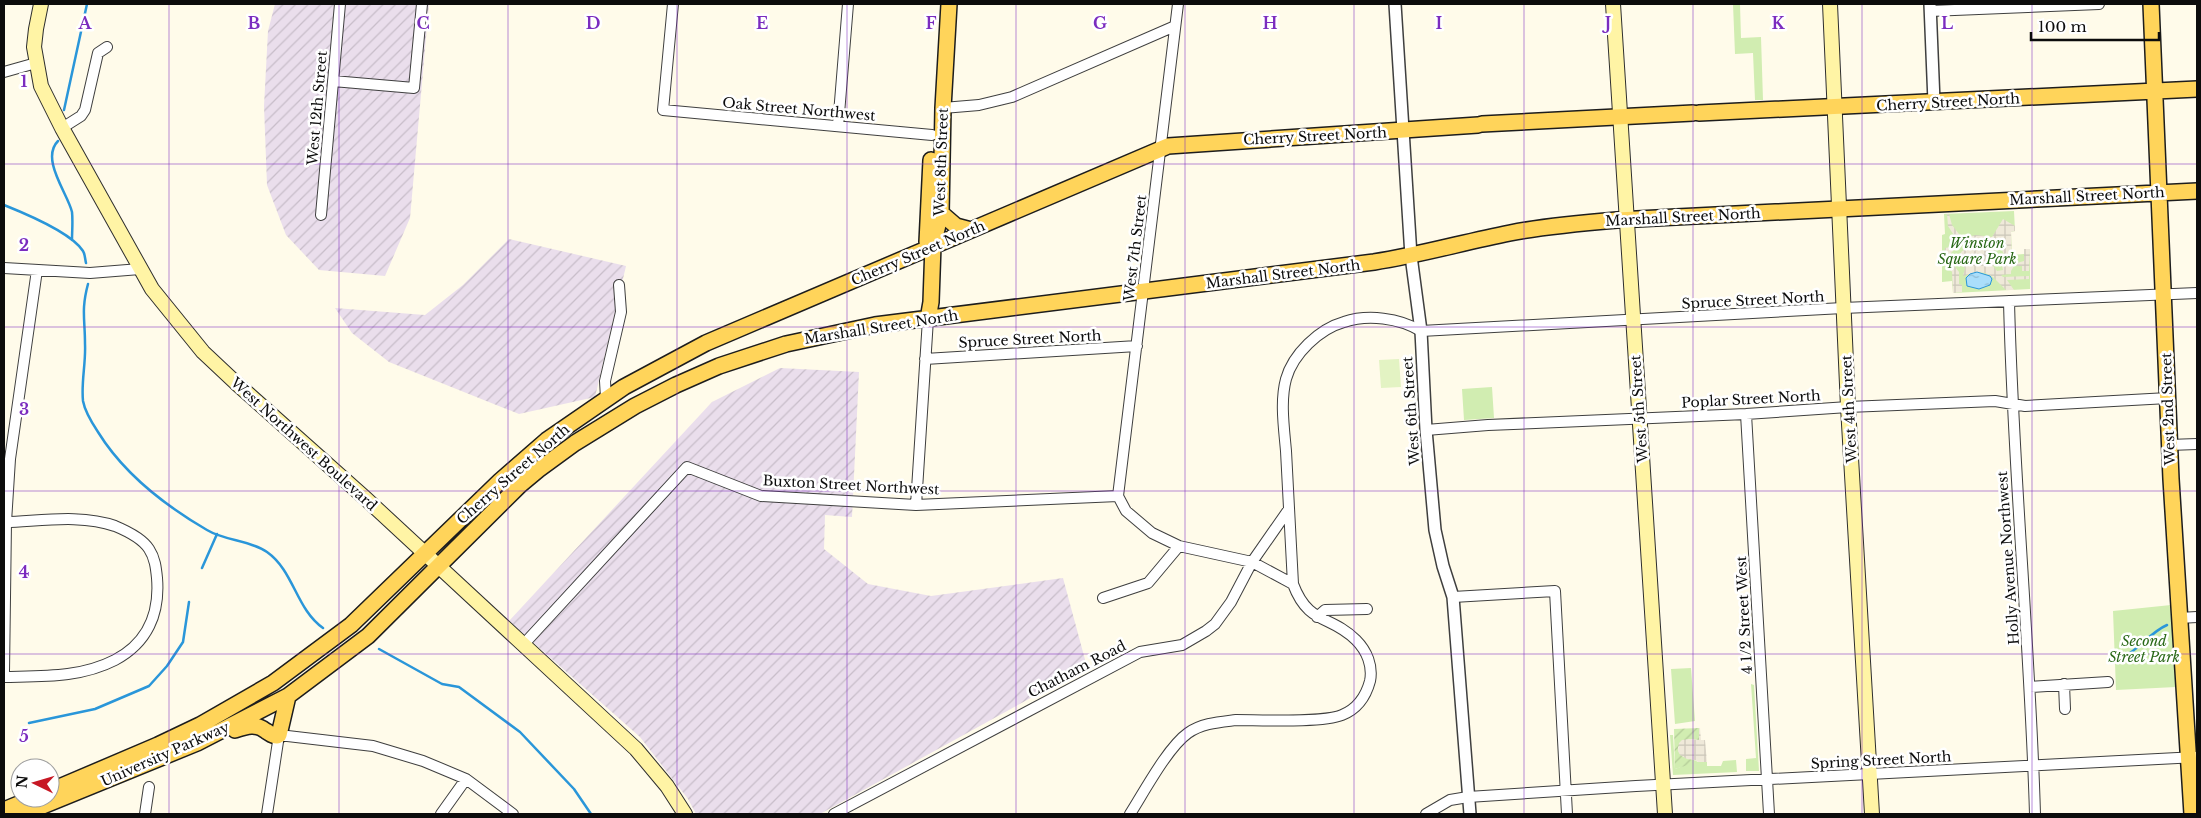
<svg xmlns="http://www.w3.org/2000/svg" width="2201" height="818" font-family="'Libre Baskerville',serif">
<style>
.industrial{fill:url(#industrial-furrows)}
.grass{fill:#d1edb1}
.garden{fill:url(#garden-furrows)}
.pitch{fill:#e3f3c3}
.plaza{fill:url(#plaza-grid)}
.water{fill:url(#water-ripples);stroke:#2a96d9}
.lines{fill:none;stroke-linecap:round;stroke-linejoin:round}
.stream{stroke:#2a96d9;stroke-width:2.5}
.minor-casing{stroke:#3f3f3f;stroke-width:12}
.tertiary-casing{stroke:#3f3f3f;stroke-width:14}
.secondary-casing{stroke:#2e2e2e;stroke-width:16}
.primary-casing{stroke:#1d1d1d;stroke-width:18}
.minor{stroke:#fff;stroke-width:10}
.tertiary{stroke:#fff;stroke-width:11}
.secondary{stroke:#fff4a5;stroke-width:14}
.primary{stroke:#ffd45a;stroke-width:15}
.grid{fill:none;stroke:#7b2cbf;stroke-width:1;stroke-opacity:0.55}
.labels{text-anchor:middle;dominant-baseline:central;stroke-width:5;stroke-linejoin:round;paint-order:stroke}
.street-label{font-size:14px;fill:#0c0c0c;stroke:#fff}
.park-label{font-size:14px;font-style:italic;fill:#296817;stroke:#fff}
.grid-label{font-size:16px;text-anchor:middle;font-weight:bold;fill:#7b2cbf;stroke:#fff;stroke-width:5;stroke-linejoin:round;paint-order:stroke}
</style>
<defs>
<pattern id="industrial-furrows" width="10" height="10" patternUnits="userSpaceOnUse" patternTransform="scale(1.25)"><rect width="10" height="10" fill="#eadeec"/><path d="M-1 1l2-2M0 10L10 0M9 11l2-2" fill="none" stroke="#c8bdc9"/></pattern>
<pattern id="garden-furrows" width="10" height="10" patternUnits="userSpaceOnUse" patternTransform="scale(1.25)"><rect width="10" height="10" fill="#d1edb1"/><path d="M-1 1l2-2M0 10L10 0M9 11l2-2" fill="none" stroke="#b2ca97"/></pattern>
<pattern id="plaza-grid" width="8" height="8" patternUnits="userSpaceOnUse" patternTransform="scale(1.25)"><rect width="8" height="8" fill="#efe9d9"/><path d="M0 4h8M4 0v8" fill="none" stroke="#ccc7b9"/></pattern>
<pattern id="water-ripples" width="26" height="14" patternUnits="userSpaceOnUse" patternTransform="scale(1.25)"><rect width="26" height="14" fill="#aadefb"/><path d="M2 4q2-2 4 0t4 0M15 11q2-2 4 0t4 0" fill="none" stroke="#91bdd6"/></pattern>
</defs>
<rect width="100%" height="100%" fill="#fffbea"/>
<path class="industrial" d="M275 4H429L410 218 385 276 319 270 286 235 267 185 264 106 268 31Z
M509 239 626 266 595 397 519 414 389 362 352 333 335 308 425 315 463 285Z
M780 368 859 372 852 517 825 515 824 549 868 584 931 596 1063 578 1087 667 820 814H696L688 799 640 737 509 621 712 402Z"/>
<path class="grass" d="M1733 4H1740L1741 38 1761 37 1763 100H1755L1753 53 1735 54Z
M2014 211 2015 231 2011 232 2012 255 2024 254V249H2030V289L1953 293 1952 281 1942 282V235L1945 234 1944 214Z
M1492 387 1494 418 1464 420 1462 389Z
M2171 605 2176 687 2116 690 2113 611Z
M1691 668 1695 721 1675 724 1671 669Z
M1751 684 1754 685 1759 771H1746V759L1756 758Z
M1670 735H1673L1675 769 1694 762H1707V766H1721L1723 761 1736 760 1737 772 1673 775Z"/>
<path class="garden" d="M1699 728V740L1689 739 1678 747C1679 760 1689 756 1698 762L1675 769 1674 729Z"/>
<path class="pitch" d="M1399 359 1401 387 1381 388 1379 360Z"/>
<path class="plaza" d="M1947 214H1949L1952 225 1962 238 1976 235 1992 237 2003 219 2015 226V231L2011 232 2012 261 2017 263 2024 261V249H2030L2029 271H2022V266H2014L2011 271V274L2001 275 2003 277 2029 276V279L2007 280 2014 290H2006L1993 277 1985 273 1977 272 1963 276 1965 268 1959 263 1958 258 1962 251 1973 246H1985L1996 251 1998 258 1993 266 1997 271 2003 270 2002 266 2005 257 2000 246 1990 241 1970 240 1961 243 1951 253V262L1959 272V284L1962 285V292L1953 293 1952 272 1946 264 1945 248 1951 247 1957 240 1948 226Z
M1699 728H1700L1701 740H1705L1707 762H1698L1695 760 1687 759 1680 755 1678 751 1679 743 1682 740 1689 739 1699 740Z"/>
<path class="water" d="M1977 272 1990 276 1992 279 1990 285 1979 289 1967 286 1966 278 1970 274Z"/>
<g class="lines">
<path class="stream" d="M64 110 87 4
M58 141C40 159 68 194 72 212 73 221 72 231 72 240
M4 205C24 213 71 232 83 251 85 254 85 259 86 263
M88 284C81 310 85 319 85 344 86 363 81 382 83 401 85 412 92 423 98 432 124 474 164 505 207 530 225 541 250 540 267 552 294 571 296 609 323 628
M202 568 217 534
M379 649 442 684 459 687 520 732 574 789 591 814
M2130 653C2142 645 2153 631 2167 625
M29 723 95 709 149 686 167 666 183 642 189 602"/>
<defs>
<path id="minor" d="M673 4 663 110 932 135
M1930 11 2099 4
M4 72 36 63
M333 81 414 88 422 4
M943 108 979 105 1012 97 1175 26
M838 126 848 4
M62 128 81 116 85 110 98 53 107 47
M321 215 340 4
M4 268 90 273 140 269
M2009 301C2013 472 2030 643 2035 814
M925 359 1137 346
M606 398 605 381 621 312 619 285
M1746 414 1769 814
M1426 430 1488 425 1746 414 1848 407 1995 401 2025 406 2168 398
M2169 445 2197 444
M1118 496 1178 4
M1118 496 1126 511 1152 533 1179 546 1252 562 1293 584
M916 505 928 319
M1453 597 1555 591 1567 814
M1103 598 1148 583 1179 546
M1317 617 1325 610 1367 609
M2179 618 2197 617
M523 645 687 467 761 496 916 505 1118 496
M4 672 6 522 10 459 37 270
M4 677C42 676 80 678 115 660 147 643 160 614 157 578 156 568 155 558 149 549 142 538 127 531 115 526 82 514 40 521 6 522
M2064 684 2065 709
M2030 687 2108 682
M145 814 149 787
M267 814 279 735 373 746 423 761 466 779 513 814
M441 814 466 779
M834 814 1140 652 1182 645 1206 631 1215 624 1231 602 1252 562 1289 509
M1130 814C1144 792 1168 747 1188 733 1202 723 1220 722 1236 720 1260 720 1323 723 1342 715 1357 709 1366 696 1370 681 1373 666 1367 651 1356 640 1330 614 1309 626 1293 584 1291 540 1288 495 1286 451 1284 428 1280 401 1286 379 1293 354 1319 329 1344 322 1368 314 1399 318 1421 331L1843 308 2197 293
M1426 814 1450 800 1468 797 1636 786 2197 757"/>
<path id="tertiary" d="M1395 4 1411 256 1421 331 1426 430 1435 530 1443 566 1453 597 1470 814
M1930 4 1934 102"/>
<path id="secondary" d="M41 4 36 29 34 47 41 86 62 128 152 289 203 352 236 383 364 497 636 749 667 786 685 814
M1613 4 1665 814
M1830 4 1848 407 1872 814"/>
<path id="primary" d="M2151 4 2171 479 2192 814
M1699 113 2197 89
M1482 124 1693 113
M941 213 956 226 971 230
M927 242 931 160
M928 319 931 302 933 245 941 213 943 108 949 4
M235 730C247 726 256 723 266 731 271 734 272 736 277 736L279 735 288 696
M50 791 158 745 200 725 273 683 351 625 500 481 547 440 624 387 706 343 1168 146 1478 125
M4 810 33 798
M23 814 197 743 288 696 368 636 520 485 538 470 575 443 635 406 676 385 719 366 786 344 875 325 1374 262C1420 255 1464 242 1510 233 1545 226 1581 223 1617 220L2197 191"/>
</defs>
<use href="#minor" class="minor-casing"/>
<use href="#tertiary" class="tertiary-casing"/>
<use href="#secondary" class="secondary-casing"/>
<use href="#primary" class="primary-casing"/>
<use href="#minor" class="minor"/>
<use href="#tertiary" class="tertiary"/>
<use href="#secondary" class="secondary"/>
<use href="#primary" class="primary"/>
</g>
<path class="grid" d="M169 4V814M339 4V814M508 4V814M677 4V814M847 4V814M1016 4V814M1185 4V814M1354 4V814M1524 4V814M1693 4V814M1862 4V814M2032 4V814M4 164H2197M4 327H2197M4 491H2197M4 654H2197"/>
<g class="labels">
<g class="street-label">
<text transform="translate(1948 102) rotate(-3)">Cherry Street North</text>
<text transform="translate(317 108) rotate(-85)">West 12th Street</text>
<text transform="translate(799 109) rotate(5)">Oak Street Northwest</text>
<text transform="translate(1315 136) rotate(-3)">Cherry Street North</text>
<text transform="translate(941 162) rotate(-88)">West 8th Street</text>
<text transform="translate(2087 196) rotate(-3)">Marshall Street North</text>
<text transform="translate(1683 217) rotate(-3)">Marshall Street North</text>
<text transform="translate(1135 248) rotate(-83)">West 7th Street</text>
<text transform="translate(918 253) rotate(-23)">Cherry Street North</text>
<text transform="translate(1283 274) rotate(-7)">Marshall Street North</text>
<text transform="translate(1753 300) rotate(-3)">Spruce Street North</text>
<text transform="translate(881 327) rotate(-9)">Marshall Street North</text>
<text transform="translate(1030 339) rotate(-3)">Spruce Street North</text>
<text transform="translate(1751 399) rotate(-3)">Poplar Street North</text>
<text transform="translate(1639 409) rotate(-94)">West 5th Street</text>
<text transform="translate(1849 409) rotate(-93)">West 4th Street</text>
<text transform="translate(2168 409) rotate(-92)">West 2nd Street</text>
<text transform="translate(1411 411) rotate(-94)">West 6th Street</text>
<text transform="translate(304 444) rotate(42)">West Northwest Boulevard</text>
<text transform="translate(513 474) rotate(-41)">Cherry Street North</text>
<text transform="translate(851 485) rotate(3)">Buxton Street Northwest</text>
<text transform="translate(2008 558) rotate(-94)">Holly Avenue Northwest</text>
<text transform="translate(1744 615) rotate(-93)">4 1/2 Street West</text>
<text transform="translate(1077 669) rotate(-27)">Chatham Road</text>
<text transform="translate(165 754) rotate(-24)">University Parkway</text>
<text transform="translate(1881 760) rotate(-3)">Spring Street North</text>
</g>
<g class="park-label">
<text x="1977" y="243">Winston<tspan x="1977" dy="16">Square Park</tspan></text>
<text x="2144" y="641">Second<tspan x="2144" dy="16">Street Park</tspan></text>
</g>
</g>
<g class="grid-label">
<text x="85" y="29">A</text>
<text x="254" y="29">B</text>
<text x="423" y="29">C</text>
<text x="593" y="29">D</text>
<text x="762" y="29">E</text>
<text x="931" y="29">F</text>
<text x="1100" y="29">G</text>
<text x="1270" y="29">H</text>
<text x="1439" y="29">I</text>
<text x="1608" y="29">J</text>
<text x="1778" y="29">K</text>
<text x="1947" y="29">L</text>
<text x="24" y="87">1</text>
<text x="24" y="251">2</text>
<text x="24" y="415">3</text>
<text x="24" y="578">4</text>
<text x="24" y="742">5</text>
</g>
<rect width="2201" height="818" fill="none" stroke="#0c0c0c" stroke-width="10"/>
<g transform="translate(35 783) rotate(275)"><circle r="24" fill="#ffffff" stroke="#9e9e9e"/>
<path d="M0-4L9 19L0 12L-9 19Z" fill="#c71824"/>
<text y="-8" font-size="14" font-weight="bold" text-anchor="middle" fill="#0c0c0c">N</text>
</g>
<path d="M2031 32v8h128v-8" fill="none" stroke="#0c0c0c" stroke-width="2.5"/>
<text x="2038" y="32" font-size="15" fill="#0c0c0c" stroke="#ffffff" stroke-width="4" paint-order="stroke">100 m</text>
</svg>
